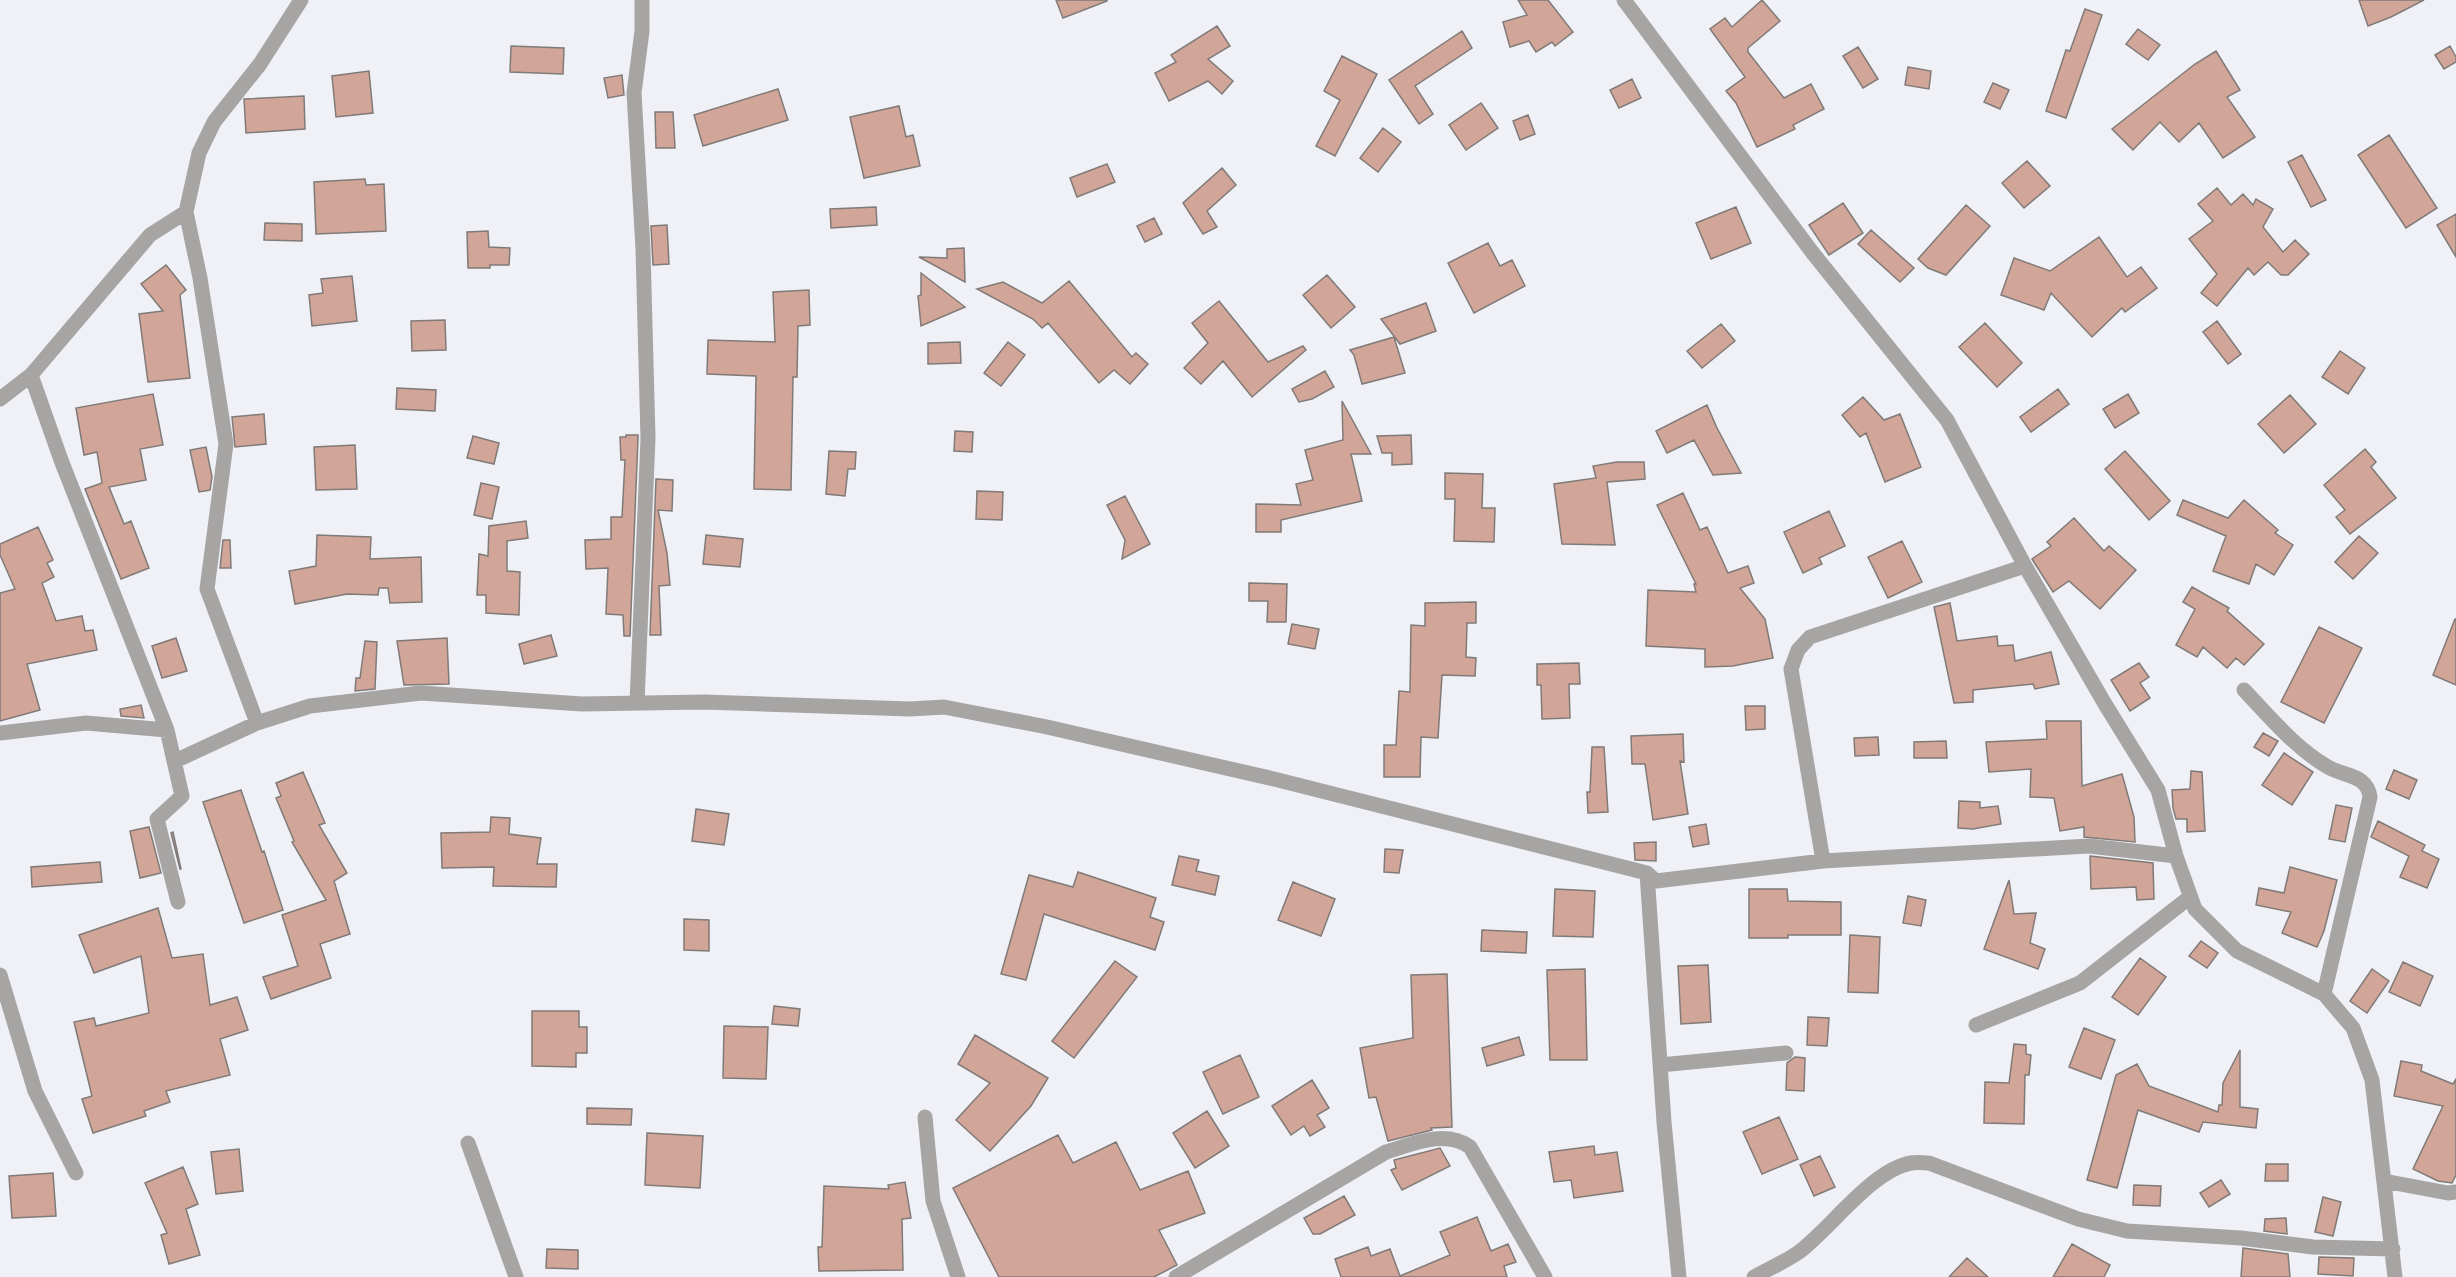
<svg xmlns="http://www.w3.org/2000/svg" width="2456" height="1277" font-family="Karla,sans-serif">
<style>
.building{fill:#d1a698;stroke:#807a78;stroke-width:1.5}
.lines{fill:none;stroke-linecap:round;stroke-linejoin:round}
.minor{stroke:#a7a4a4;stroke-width:15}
</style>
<rect width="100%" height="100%" fill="#eff1f7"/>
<path class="building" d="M1056 0H1107V1L1063 18Z
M1518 0H1548L1573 32 1555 46 1552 42 1536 52 1529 41 1510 47 1503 22 1527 15Z
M1762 0 1780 21 1748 48V52L1784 98 1811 84 1824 109 1793 125 1795 129 1757 147 1736 103 1726 91 1745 77 1710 29 1725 18 1732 27Z
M2359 0H2424L2391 17 2368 26Z
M2085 9 2102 15 2066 118 2046 111 2066 50 2070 51Z
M1217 26 1230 46 1208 59 1233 81 1222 94 1208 81 1169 101 1155 73 1176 62 1171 55Z
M2138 29 2160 45 2148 60 2126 44Z
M1462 31 1472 48 1415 86 1433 114 1419 124 1389 80Z
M511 46 564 48 563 74 510 72Z
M2450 46 2456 57V62L2444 69 2435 55Z
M1858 47 1878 79 1863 88 1843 56Z
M2216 51 2240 90 2227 97 2255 137 2223 158 2199 123 2179 142 2160 122 2133 150 2112 129 2195 64Z
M1342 56 1377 74 1335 156 1316 146 1340 100 1324 91Z
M1908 67 1931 71 1929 89 1905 85Z
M369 71 373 113 336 117 332 76Z
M622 75 624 95 608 98 604 78Z
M1632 79 1641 98 1619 108 1610 90Z
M1993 83 2009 90 2000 109 1984 102Z
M778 89 788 120 703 146 694 115Z
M304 96 305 129 246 133 244 99Z
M1481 103 1498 128 1466 150 1449 125Z
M899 106 906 137 913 135 920 166 864 178 850 117Z
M655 112H673L675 148H656Z
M1528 115 1535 134 1520 140 1513 121Z
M1383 128 1401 142 1378 172 1360 158Z
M2389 135 2437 208 2406 228 2358 155Z
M2302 155 2326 200 2311 207 2288 162Z
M2027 161 2050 186 2024 208 2002 183Z
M1107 164 1115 182 1077 197 1070 178Z
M1222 168 1236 185 1207 211 1217 227 1203 234 1183 203Z
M365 179 366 185 384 184 386 231 316 234 314 182Z
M2217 188 2231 205 2243 194 2253 205 2256 199 2273 209 2263 227 2283 252 2295 240 2309 254 2288 275H2281L2268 262 2254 275 2248 268 2217 306 2201 293 2217 274 2189 239 2213 221 2198 204Z
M1843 203 1863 233 1829 255 1809 225Z
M1966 205 1990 226 1946 275 1928 268 1918 259Z
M876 207 877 225 831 228 830 209Z
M1736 207 1751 243 1711 259 1696 223Z
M2456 214V257L2437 225Z
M1154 218 1162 234 1145 242 1137 226Z
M265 223 302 224V241L264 240Z
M667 225 669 264 653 265 651 226Z
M1871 230 1914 268 1900 282 1858 244Z
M488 231 489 247 510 248 509 265H490V268H468L467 232Z
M2099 237 2127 277 2141 267 2157 288 2125 312 2122 308 2092 337 2051 293 2044 310 2001 295 2014 258 2050 271Z
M1488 243 1500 266 1512 260 1525 286 1474 313 1448 263Z
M964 248 965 282 919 257 947 258V249Z
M166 265 186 290 180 295 190 378 148 382 139 314 163 311 141 284Z
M921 273 965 307 921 326 918 296 921 295Z
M1327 275 1355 307 1331 328 1303 295Z
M352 276 357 321 312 326 309 295 323 293 321 279Z
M1069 281 1132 357 1136 353 1148 364 1130 384 1114 370 1099 383 1048 323 1042 328 1033 319 977 289 1003 282 1042 303Z
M809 290 810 325 798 326 797 377H793L791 490 754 489 756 376 707 374 708 340 775 342 773 292Z
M1219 301 1268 362 1303 346 1306 350 1252 397 1223 361 1201 384 1184 368 1208 343 1192 323Z
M1426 303 1436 331 1400 344 1381 319Z
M445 320 446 350 412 351 411 321Z
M2217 321 2241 354 2228 364 2203 332Z
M1985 323 2022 363 1997 387 1959 347Z
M1721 324 1735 341 1702 368 1687 351Z
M1394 337 1405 373 1362 384 1354 355 1350 350Z
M960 342 961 363 928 364V343Z
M1008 342 1025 355 1001 386 984 373Z
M2340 351 2365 368 2348 394 2322 377Z
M1325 371 1334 387 1312 399 1299 402 1292 389Z
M397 388 436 390 435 411 396 409Z
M2058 389 2069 404 2031 432 2020 417Z
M153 394 163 445 140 449 146 480 109 487 124 524 131 521 149 568 121 579 85 489 102 483 97 452 84 455 76 408Z
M2128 394 2139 413 2115 428 2103 409Z
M2290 395 2316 424 2284 453 2258 424Z
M1863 397 1884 420 1900 414 1921 467 1885 482 1866 433 1860 437 1842 415Z
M1342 401 1371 454H1351L1362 501 1281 520V532H1256V504L1301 505 1296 484 1313 480 1305 450 1343 440Z
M1707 405 1717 428 1741 473 1713 475 1694 440 1667 453 1656 431Z
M264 414 266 444 235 447 232 417Z
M955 431 973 432 972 452 954 451Z
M626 435H638V438L630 636H624L623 615 606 614 608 568 586 569 585 540 611 539V517H622L625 460H621L620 437H626Z
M1411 435 1412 464 1392 465V453H1382L1377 436Z
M473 436 499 443 494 464 467 458Z
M355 445 357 489 316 490 314 447Z
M206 447 212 477 210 490 199 492 190 450Z
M2365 449 2376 462 2371 467 2396 498 2350 534 2336 517 2345 510 2324 485Z
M829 451 856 452 855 469H848L845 496 826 494Z
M2125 451 2170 501 2149 520 2105 469Z
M1617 462H1644L1645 479 1607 482 1615 545 1562 544 1554 484 1596 478 1593 466Z
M1445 473 1483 474 1482 508H1495L1494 542 1454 541 1455 499H1445Z
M656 479 673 480 672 511 658 510 667 553 670 585 659 586 661 635H650Z
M481 483 499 487 492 519 474 515Z
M977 491 1003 492 1002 520 976 519Z
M1683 493 1700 530 1707 527 1728 573 1748 566 1754 583 1740 588 1765 619 1773 658 1733 666 1705 667V649L1646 646 1648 590 1696 592 1694 584H1696L1657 505Z
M1125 496 1150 544 1122 559 1125 540 1107 505Z
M2183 500 2228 518 2244 500 2278 530 2275 533 2293 545 2274 575 2256 564 2249 584 2213 571 2226 536 2177 515Z
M1829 511 1845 546 1819 558 1822 564 1803 573 1784 532Z
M2074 518 2104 551 2109 546 2136 570 2100 609 2069 581 2053 592 2032 559 2051 546 2047 542Z
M526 521 528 538 507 541V571L520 572 519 615 486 613V595H477L479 554 488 556 489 526Z
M38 527 53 560 47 563 54 577 42 583 56 621 82 616 85 631 93 630 97 650 27 664 40 710 0 721V593L15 589 0 555V544Z
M317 535 371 537 370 559 421 557 422 602 390 603 388 588H379L378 595 347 594 295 604 289 571 316 566Z
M706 535 743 539 740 567 703 564Z
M2359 536 2378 553 2353 579 2335 562Z
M223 540H230L231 568H220Z
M1902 541 1922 582 1888 598 1868 557Z
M1249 583 1287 584 1286 622H1267L1268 601H1249Z
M2192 587 2229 608 2227 611 2264 644 2244 665 2236 658 2227 668 2203 647 2197 657 2176 645 2195 609 2183 602Z
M1476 602V623H1467L1466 657 1476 658 1475 676 1442 675 1438 738 1421 737 1420 777H1384V745H1396L1399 691 1410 692 1411 625 1425 626V603Z
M1950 603 1957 641 1997 636 1998 646 2013 645 2015 661 2051 652 2059 684 2035 689 2033 684 1973 690V702L1954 703 1934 607Z
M2455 619H2456V685L2433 675Z
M1292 624 1319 629 1315 649 1288 644Z
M2319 627 2362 648 2324 723 2281 702Z
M551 635 557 656 524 664 519 644Z
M176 638 187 671 162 678 152 646Z
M447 638 449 684 404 685 397 641Z
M365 641 377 642 375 689 355 691 356 678H360Z
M1579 663 1580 684H1569L1570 718 1542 719 1541 685H1537V664Z
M2139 663 2149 677 2140 683 2150 698 2130 711 2111 680Z
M141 705 144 718 121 716 120 709Z
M1745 706H1765V729L1746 730Z
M2046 721H2081L2082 786 2122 774 2134 817 2135 842 2084 837V827L2060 831 2054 798 2030 797 2031 769 1989 772 1986 742 2047 739Z
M2263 733 2278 741 2269 756 2254 747Z
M1683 734 1684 762 1680 761 1688 814 1653 820 1645 764H1632L1631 736Z
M1878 737 1879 755 1855 756 1854 738Z
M1946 741 1947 758H1914V742Z
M1592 747H1604L1608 812 1588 813 1587 792H1590Z
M2284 753 2313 772 2292 805 2262 785Z
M2394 770 2417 780 2409 799 2386 789Z
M2191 771 2202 772 2205 831 2187 832V819H2176L2173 808 2172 790 2190 789Z
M303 772 325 823 319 825 347 873 334 881 350 934 320 944 331 978 271 999 263 977 298 966 282 915 326 900 292 842 294 841 276 798 281 796 276 783Z
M241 790 262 852 264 851 283 910 244 923 203 802Z
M1959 801 1980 802V808L1998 806 2001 824 1973 829 1958 828Z
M2336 805 2352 808 2345 842 2329 839Z
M696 809 729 814 724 845 692 841Z
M491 817 510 818 509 834 541 838 537 864H557L556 887 493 886 494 867 442 868 441 833 490 832Z
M2378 821 2425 845 2422 851 2439 859 2427 888 2400 877 2409 856 2371 837Z
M1706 824 1709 844 1693 847 1689 827Z
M149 827 161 873 140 878 130 831Z
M173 832 181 869H180L171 833Z
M1656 842V861L1635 860 1634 843Z
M1385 849 1403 850 1399 873 1384 872Z
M1179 856 1199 860 1196 871 1219 876 1215 895 1172 885Z
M2090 856 2153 863 2154 899 2137 900 2136 887 2091 889Z
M100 862 102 882 32 887 31 867Z
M2290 867 2337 880 2324 931 2317 947 2282 933 2291 912 2256 905 2259 888 2284 893Z
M1078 872 1156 898 1150 917 1164 922 1155 950 1044 914 1026 980 1001 974 1029 875 1073 887Z
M2009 880 2014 914 2036 913 2030 943 2045 949 2038 969 1984 949Z
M1293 882 1335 899 1321 936 1278 920Z
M1555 889 1595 891 1593 937 1553 936Z
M1749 889H1787L1788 901 1841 902V935H1788V938H1749Z
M1908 896 1926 900 1921 926 1903 923Z
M158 908 172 958 203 954 210 1005 237 997 248 1030 220 1039 230 1075 166 1091 170 1102 144 1111 146 1116 93 1133 82 1099 92 1096 74 1022 94 1018 96 1026 149 1013 141 956 94 973 79 935Z
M684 919 709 920V951L684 950Z
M1482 930 1527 932 1526 953 1481 951Z
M1850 935 1880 937 1878 993 1848 992Z
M2201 941 2218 953 2207 968 2189 956Z
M2140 958 2166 977 2138 1015 2112 997Z
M1115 961 1137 977 1074 1058 1052 1041Z
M2403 962 2433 976 2420 1006 2389 992Z
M1708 965 1711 1022 1681 1024 1678 966Z
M1585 969 1587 1060H1550L1547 970Z
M2372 969 2389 981 2367 1013 2350 1001Z
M1447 974 1452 1127 1431 1128 1432 1130 1388 1141 1376 1097 1369 1098 1360 1048 1413 1038 1411 975Z
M774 1006 800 1009 798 1026 772 1024Z
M532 1011H579V1027H587V1053H576V1067L532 1066Z
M1808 1017 1829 1018 1827 1046 1807 1045Z
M724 1026 768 1027 766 1079 723 1078Z
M2084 1028 2115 1040 2101 1079 2069 1067Z
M975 1035 1048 1078 1031 1106 990 1151 956 1120 990 1083 958 1064Z
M1519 1037 1524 1055 1487 1066 1482 1048Z
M2014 1044 2026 1045V1054L2031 1055 2029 1075H2025L2024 1124 1984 1123 1985 1082 2009 1083Z
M2240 1050V1107L2258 1109 2256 1128 2203 1122 2199 1132 2138 1110 2117 1188 2087 1180 2116 1075 2137 1064 2149 1086 2218 1112 2219 1105H2222L2223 1083Z
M1240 1055 1259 1097 1223 1114 1203 1072Z
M1795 1057 1805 1058 1804 1091 1786 1090 1787 1063Z
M2401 1061 2422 1065 2421 1071 2453 1084 2456 1079V1175L2452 1183 2438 1181 2413 1169 2443 1106 2394 1096Z
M1312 1080 1329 1108 1317 1115 1325 1127 1310 1136 1304 1126 1291 1135 1272 1106Z
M587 1108 632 1109 631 1125 587 1124Z
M1207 1111 1229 1146 1195 1168 1173 1133Z
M1779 1117 1798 1159 1762 1174 1743 1132Z
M647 1133 703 1136 700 1188 645 1185Z
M1058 1135 1073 1163 1116 1142 1140 1190 1188 1171 1205 1213 1159 1230 1177 1265 1154 1277H999L953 1188Z
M1594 1146 1595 1155 1617 1152 1623 1191 1574 1198 1571 1180 1554 1182 1549 1152Z
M1440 1148 1450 1166 1402 1190 1391 1170 1396 1168 1394 1160Z
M239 1149 243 1191 216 1194 211 1152Z
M1820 1156 1835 1187 1814 1196 1800 1165Z
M2266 1164H2288V1181H2265Z
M183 1167 198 1204 186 1209 200 1255 169 1264 161 1235 167 1233 145 1183Z
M53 1173 56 1216 12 1218 9 1176Z
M2221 1180 2230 1194 2209 1207 2200 1193Z
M905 1182 911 1218 902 1219 903 1270 819 1271 818 1247H822L824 1186 889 1189 888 1185Z
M2134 1185 2161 1186 2160 1206 2133 1205Z
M1344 1196 1355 1215 1320 1234H1313L1304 1218Z
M2323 1197 2341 1202 2333 1236 2315 1232Z
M1477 1217 1491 1251 1508 1244 1516 1262 1504 1266 1507 1277H1341L1335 1259 1368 1247 1371 1256 1390 1249 1400 1276 1450 1255 1440 1232Z
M2286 1218 2287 1234 2264 1231 2265 1219Z
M2072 1244 2110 1265 2104 1277H2053Z
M2243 1248 2288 1254 2290 1277H2241Z
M547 1249 578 1250V1269L546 1268Z
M2319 1257 2354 1258 2353 1276 2318 1274Z
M1967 1258 1988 1277H1949Z"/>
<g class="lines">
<path class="minor" d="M1624 0 1812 252 1947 420 2025 566 2105 704 2158 790 2176 856 2195 909 2237 951 2324 994 2353 1028 2372 1080 2395 1277
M186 212 200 278 226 444 207 589 257 723
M31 375 61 460 167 730 182 796 157 819 178 902
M0 399 31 375 150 235 186 212 199 153 214 122 260 64 301 0
M2244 690C2270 717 2295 748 2328 767 2345 777 2367 774 2370 797L2324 994
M637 703 648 438 643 249 634 93 642 31V0
M0 733 86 723 167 730
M175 761 257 723 310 706 421 693 582 704 704 702 910 709 944 707 1047 727 1274 779 1647 873 1656 881 1823 861 2089 846 2176 856
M1823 861 1791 669 1798 650 1810 637 2025 566
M1647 873 1664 1122 1679 1277
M0 975 35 1091 76 1173
M1976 1025 2080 983 2190 897
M1660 1065 1786 1053
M925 1117 933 1201 958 1277
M468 1143 516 1277
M2384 1181 2448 1193 2456 1192
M1176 1277 1386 1152C1413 1144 1445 1129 1470 1147L1545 1277
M1754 1277C1768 1269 1785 1262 1799 1252 1831 1228 1872 1170 1911 1163 1916 1162 1924 1163 1929 1163L2078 1219 2127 1231 2241 1238 2313 1247 2393 1249"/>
</g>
</svg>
